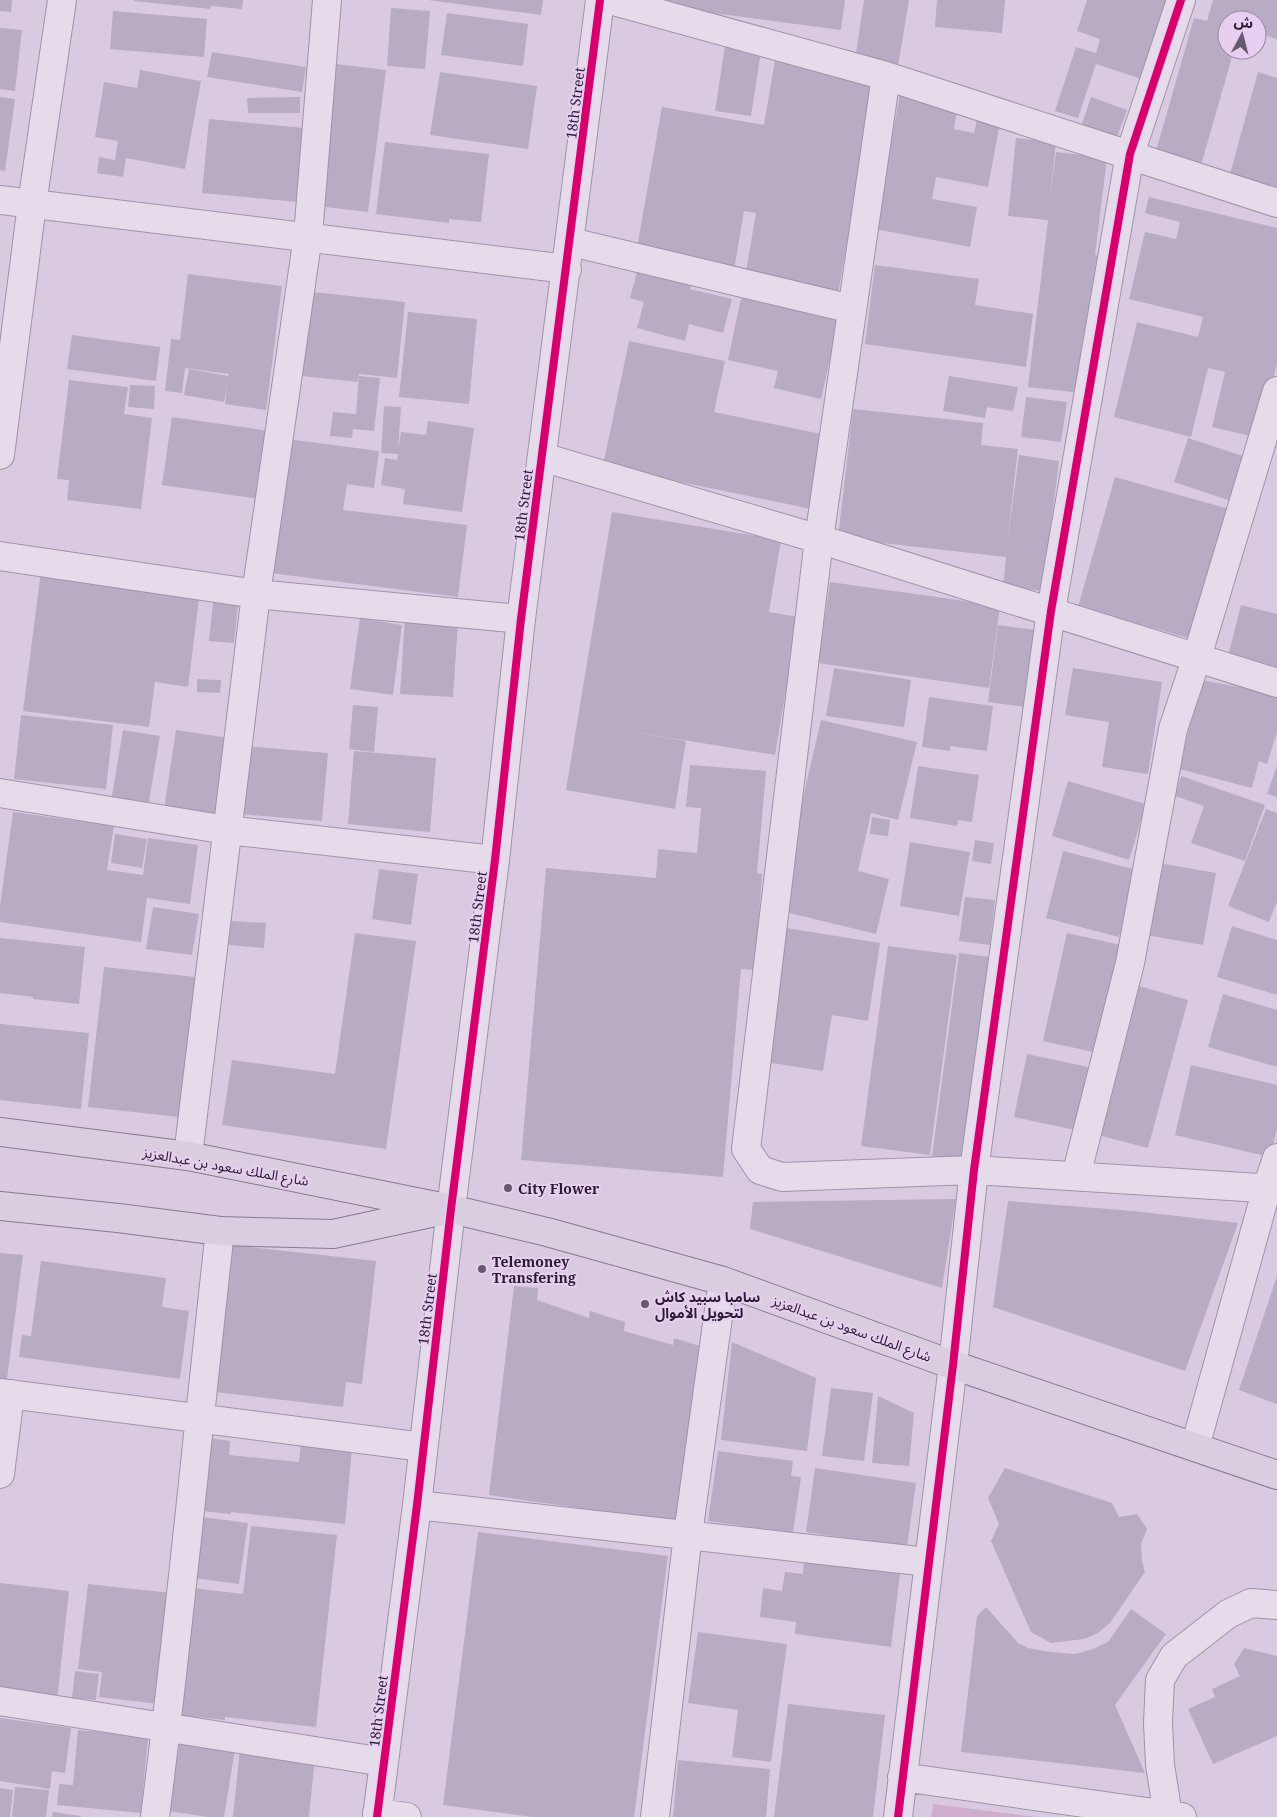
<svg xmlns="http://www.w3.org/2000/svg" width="1277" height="1817" font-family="'Noto Serif','Noto Sans Arabic',serif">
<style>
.green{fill:#d0adcf}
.building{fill:#b8abc4}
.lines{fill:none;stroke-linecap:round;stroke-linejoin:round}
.minor-casing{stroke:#9f94a6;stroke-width:30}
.major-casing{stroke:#857a8b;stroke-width:30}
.minor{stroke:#e5dbea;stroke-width:28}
.major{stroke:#dbcde0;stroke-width:28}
.cycleway-casing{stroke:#e8cff2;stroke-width:11}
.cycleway{stroke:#d6006c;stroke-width:8}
.poi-dot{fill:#665a6f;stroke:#e8cff2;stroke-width:2}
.labels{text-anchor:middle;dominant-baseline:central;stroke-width:4;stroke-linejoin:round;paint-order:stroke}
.street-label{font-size:14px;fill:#271d32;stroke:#e8cff2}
.poi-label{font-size:14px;font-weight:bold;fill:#271d32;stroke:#e8cff2;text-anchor:start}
</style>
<rect width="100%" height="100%" fill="#dacae1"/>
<path class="green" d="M933 1804 1037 1817H931Z"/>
<path class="building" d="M0 0H12L11 12 0 11Z
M134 0H243L242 9 211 6 210 9 134 1Z
M428 0H543L541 15Z
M668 0H845L841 30 667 7Z
M864 0H909L898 66 855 59Z
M937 0H1005L1002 33 935 27Z
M1087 0H1171L1145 80 1096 64 1078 118 1055 111 1076 47 1096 53 1100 39 1077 31Z
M1213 0H1277V39L1260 34 1262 28 1257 27V20H1227V50H1234L1199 172 1154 158 1194 18 1207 21Z
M391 8 430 11 425 69 387 66Z
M113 11 207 19 204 57 110 49Z
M447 13 528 24 523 66 441 55Z
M0 28 22 30 15 91 0 89Z
M726 39 762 45 751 116 715 111Z
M212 52 306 67 302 92 207 77Z
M775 60 876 78 838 294 745 277 756 213 744 211 734 270 636 253 662 107 764 125Z
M336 64 386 70 368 212 318 206Z
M140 70 201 81 185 169 126 158 123 177 97 173 99 157 115 160 118 141 95 137 104 82 137 88Z
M440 72 537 86 528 149 430 135Z
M1258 72 1277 78V187L1230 174Z
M900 94 958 104 954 129 974 133 977 119 1000 123 988 187 936 177 932 199 977 207 970 247 875 229Z
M0 97 15 99 5 171 0 170Z
M300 97V113H248L247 98Z
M1091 97 1127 110 1115 142 1080 130Z
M209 119 305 128 298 202 202 193Z
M1016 138 1056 142 1049 208 1056 152 1107 158 1095 255 1099 256 1082 393 1028 387 1048 220 1008 216Z
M385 142 489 154 481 222 449 219V223L376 214Z
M1149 197 1277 228V363L1259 438 1212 427 1225 372 1208 368 1191 437 1114 417 1137 322 1198 337 1203 317 1129 299 1145 232 1176 239 1180 222 1145 213Z
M875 265 979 279 975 305 1033 314 1026 367 865 344Z
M638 268 692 282 690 289 732 299 723 333 689 324 685 341 637 328 644 302 630 298Z
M188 274 282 286 266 410 225 404 227 385 224 402 184 395 189 369 228 376 229 374 185 368 182 393 165 391 171 339 180 340Z
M304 291 405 302 397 378 359 374 358 382 301 376 298 404H293Z
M741 298 839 319 821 399 774 388 778 371 728 360Z
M408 312 477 319 469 404 399 397Z
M72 335 160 347 156 381 67 369Z
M629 341 725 361 714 412 826 435 811 509 603 466Z
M359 376 380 378 374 431 353 429 352 438 330 436 333 412 356 414Z
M949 376 1018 387 1013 411 987 407 985 418 943 411Z
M69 380 128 387 124 414 152 418 141 509 67 500 69 480 57 479Z
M130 385 155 386 154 409 128 407Z
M1026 397 1067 402 1061 442 1021 437Z
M384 406 401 407 398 451 401 432 426 435 428 421 474 428 462 512 403 504 405 489 381 485 385 458 397 460 398 454 381 453Z
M853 409 983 423 981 445 1018 449 1007 545 1019 455 1059 461 1043 591 1003 587 1006 557 838 538Z
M172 417 269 431 259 499 162 485Z
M1188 438 1249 458 1234 502 1174 482Z
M287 439 379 451 374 488 347 484 343 510 467 525 458 597 270 573Z
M1115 477 1236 511 1199 641 1078 607Z
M612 512 781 540 769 612 798 617 775 755 616 729 686 741 675 809 566 790Z
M41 571 200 591 188 687 155 682 149 727 23 711Z
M830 582 1000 606 989 688 818 663Z
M214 594 239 596 234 643 209 641Z
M1241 605 1277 614V672L1227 660Z
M360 618 402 625 393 695 350 689Z
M405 618 458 622 453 697 400 694Z
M998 625 1035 630 1025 707 988 702Z
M834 668 911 680 904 727 826 716Z
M1073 668 1162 682 1148 774 1102 767 1109 722 1065 715Z
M197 679 221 680 220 693 197 692Z
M1201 680 1277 694V732L1267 764 1259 761 1252 788 1179 769Z
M929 697 993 706 987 751 950 746V751L922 747Z
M353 705 378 707 374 752 349 749Z
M21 715 113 725 106 789 14 779Z
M821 720 917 742 898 820 871 813 858 871 889 879 876 934 777 910Z
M123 730 160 736 148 808 111 802Z
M176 730 229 738 217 817 164 809Z
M245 746 328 753 322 821 239 814Z
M354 751 436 758 430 832 348 824Z
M690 765 766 771 757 873 762 874 755 970 741 969 723 1177 521 1160 546 868 656 878 658 849 697 853 701 808 686 807Z
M1277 765V797L1267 794Z
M918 766 979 775 972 822 958 820 957 826 910 818Z
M1181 776 1265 805 1245 861 1191 843 1204 806 1175 796Z
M1068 781 1146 804 1129 860 1052 836Z
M1266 809 1277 813V901L1269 922 1228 906Z
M13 812 114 826 107 870 143 875 148 838 198 845 190 904 147 898 141 942 0 922V906Z
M872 817 890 820 888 836 870 834Z
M115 834 147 839 142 868 111 863Z
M975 840 994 843 991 864 972 861Z
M910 842 970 852 959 916 900 906Z
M1063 851 1137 870 1119 937 1046 918Z
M1159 863 1216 873 1203 945 1146 935Z
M379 869 418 874 411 925 372 919Z
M965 897 995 900 990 945 959 941Z
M153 907 199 914 192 955 146 949Z
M218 920 266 923 264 948 217 944Z
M1232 926 1277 940V995L1217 977Z
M786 928 880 943 868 1021 832 1015 823 1071 765 1062Z
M355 933 416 941 386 1149 222 1125 232 1060 335 1074Z
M1067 933 1121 945 1098 1053 1043 1041Z
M0 938 85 947 79 1004 33 999V997L0 993Z
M888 946 957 955 930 1155 861 1146Z
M959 953 998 958 971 1161 932 1156Z
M104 967 195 977 179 1117 88 1107Z
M1139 986 1188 1000 1148 1148 1098 1135Z
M1223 994 1277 1010V1067L1208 1047Z
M0 1024 89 1033 81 1109 0 1100Z
M1027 1054 1088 1067 1075 1130 1014 1117Z
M1191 1065 1277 1085V1129L1270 1157 1175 1135Z
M956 1199 942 1288 750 1229 753 1202Z
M1008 1201 1133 1211 1238 1223 1185 1371 993 1307Z
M232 1245 376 1261 362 1384 346 1382 343 1407 215 1392Z
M0 1253 23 1255 7 1379 0 1378Z
M41 1261 166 1278 162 1307 189 1311 180 1379 19 1357 22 1335 31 1336Z
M1277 1276V1404L1239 1390Z
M514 1286 538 1288 537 1300 589 1318 590 1311 625 1322 624 1331 673 1345 674 1338 700 1346 675 1522 489 1495Z
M732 1342 816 1378 807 1451 721 1440Z
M831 1388 873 1393 864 1461 822 1456Z
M878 1396 914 1413 909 1466 872 1463Z
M210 1438 230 1441 229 1455 299 1462 301 1443 352 1449 345 1524 231 1512V1514L202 1511Z
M718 1451 793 1461 791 1476 801 1477 793 1533 708 1521Z
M815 1468 916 1483 907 1547 806 1532Z
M1005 1468 1112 1503 1119 1517 1137 1514 1147 1529 1141 1544 1142 1561 1145 1572 1110 1623 1098 1633 1084 1639 1051 1643 1031 1632 991 1541 999 1524 988 1498Z
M202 1517 248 1523 239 1584 193 1578Z
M251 1526 337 1535 316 1727 225 1717V1720L178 1715 192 1588 243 1594Z
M478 1532 668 1556 634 1817H532L443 1805Z
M804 1561 900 1574 891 1647 795 1634 796 1622 760 1617 763 1588 782 1591 785 1572 803 1574Z
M0 1583 69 1591 57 1701 0 1695Z
M88 1584 171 1593 159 1704 99 1697 102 1672 78 1669Z
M986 1607 1018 1643 1028 1648 1050 1652 1075 1654 1093 1649 1108 1642 1131 1609 1166 1634 1115 1705 1145 1773 961 1752 977 1616Z
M698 1632 787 1644 771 1762 732 1757 738 1710 688 1703Z
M1244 1648 1277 1656V1736L1213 1764 1188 1709 1215 1697 1212 1689 1240 1676 1234 1664Z
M75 1671 99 1674 96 1700 72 1698Z
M788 1704 885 1715 873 1817H774Z
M0 1718 71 1728 65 1773 52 1771 50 1789 0 1781Z
M78 1730 148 1737 141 1813 57 1805 59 1784 73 1785Z
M180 1740 235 1749 224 1817H208L169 1811Z
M240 1749 315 1757 309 1817H233Z
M678 1760 770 1769 766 1817H673Z
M15 1787 49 1790 46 1817H12Z
M0 1788 13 1790 10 1817H0Z
M53 1812 81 1816V1817H52Z"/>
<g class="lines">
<defs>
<path id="minor" d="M610 0 886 76 1277 203
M886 76 819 539 746 1149 760 1170 782 1177 974 1170 1277 1189
M0 200 567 269
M571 242 852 309
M0 455 32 204 62 0
M542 457 819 539 1277 683
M0 556 256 594 521 619
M0 793 227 830 495 860
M188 1156 256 594 308 236 327 0
M1076 1176 1130 963 1173 729 1197 657 1277 391
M0 1393 423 1447
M1195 1447 1267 1188 1277 1158
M0 1474 10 1394
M417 1505 928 1562
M0 1701 384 1762
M902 1777 1182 1817
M377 1813 407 1817
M1168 1815 1160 1765 1158 1723 1160 1680 1174 1656 1228 1614 1251 1603 1277 1605
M155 1817C180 1622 198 1426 220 1231
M377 1817 417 1505 451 1209 495 860 521 619 600 0
M655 1817 688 1534 723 1281
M898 1817 953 1365 974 1170 1051 611 1130 154 1181 0"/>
<path id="major" d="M0 1132 188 1156 451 1209 547 1232 723 1281 953 1365 1277 1475
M0 1206 118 1218 220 1231 333 1234 440 1211"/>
</defs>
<use href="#minor" class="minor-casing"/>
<use href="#major" class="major-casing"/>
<use href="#minor" class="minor"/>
<use href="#major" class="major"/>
<defs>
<path id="cycleway" d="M377 1817 417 1505 451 1209 495 860 521 619 600 0
M898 1817 953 1365 974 1170 1051 611 1130 154 1181 0"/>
</defs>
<use href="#cycleway" class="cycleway-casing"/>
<use href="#cycleway" class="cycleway"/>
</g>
<g class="poi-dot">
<circle cx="508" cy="1188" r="5"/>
<circle cx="482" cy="1269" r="5"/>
<circle cx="645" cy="1304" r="5"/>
</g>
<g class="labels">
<g class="street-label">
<text transform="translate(575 103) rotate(-83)">18th Street</text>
<text transform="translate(523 505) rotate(-83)">18th Street</text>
<text transform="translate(477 907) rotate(-83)">18th Street</text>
<text transform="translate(226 1166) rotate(10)">شارع الملك سعود بن عبدالعزيز</text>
<text transform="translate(427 1309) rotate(-83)">18th Street</text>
<text transform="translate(852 1328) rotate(20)">شارع الملك سعود بن عبدالعزيز</text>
<text transform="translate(378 1711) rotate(-83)">18th Street</text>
</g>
<g class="poi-label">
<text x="518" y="1188">City Flower</text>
<text x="492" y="1261">Telemoney<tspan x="492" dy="16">Transfering</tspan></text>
<text x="655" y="1296">سامبا سبيد كاش<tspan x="655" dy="16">لتحويل الأموال</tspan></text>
</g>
</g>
<g transform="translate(1242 35) rotate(7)"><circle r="24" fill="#e8cff2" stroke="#9b88a5"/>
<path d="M0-4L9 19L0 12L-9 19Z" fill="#665a6f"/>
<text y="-8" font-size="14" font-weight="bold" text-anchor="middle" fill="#271d32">ش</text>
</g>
</svg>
